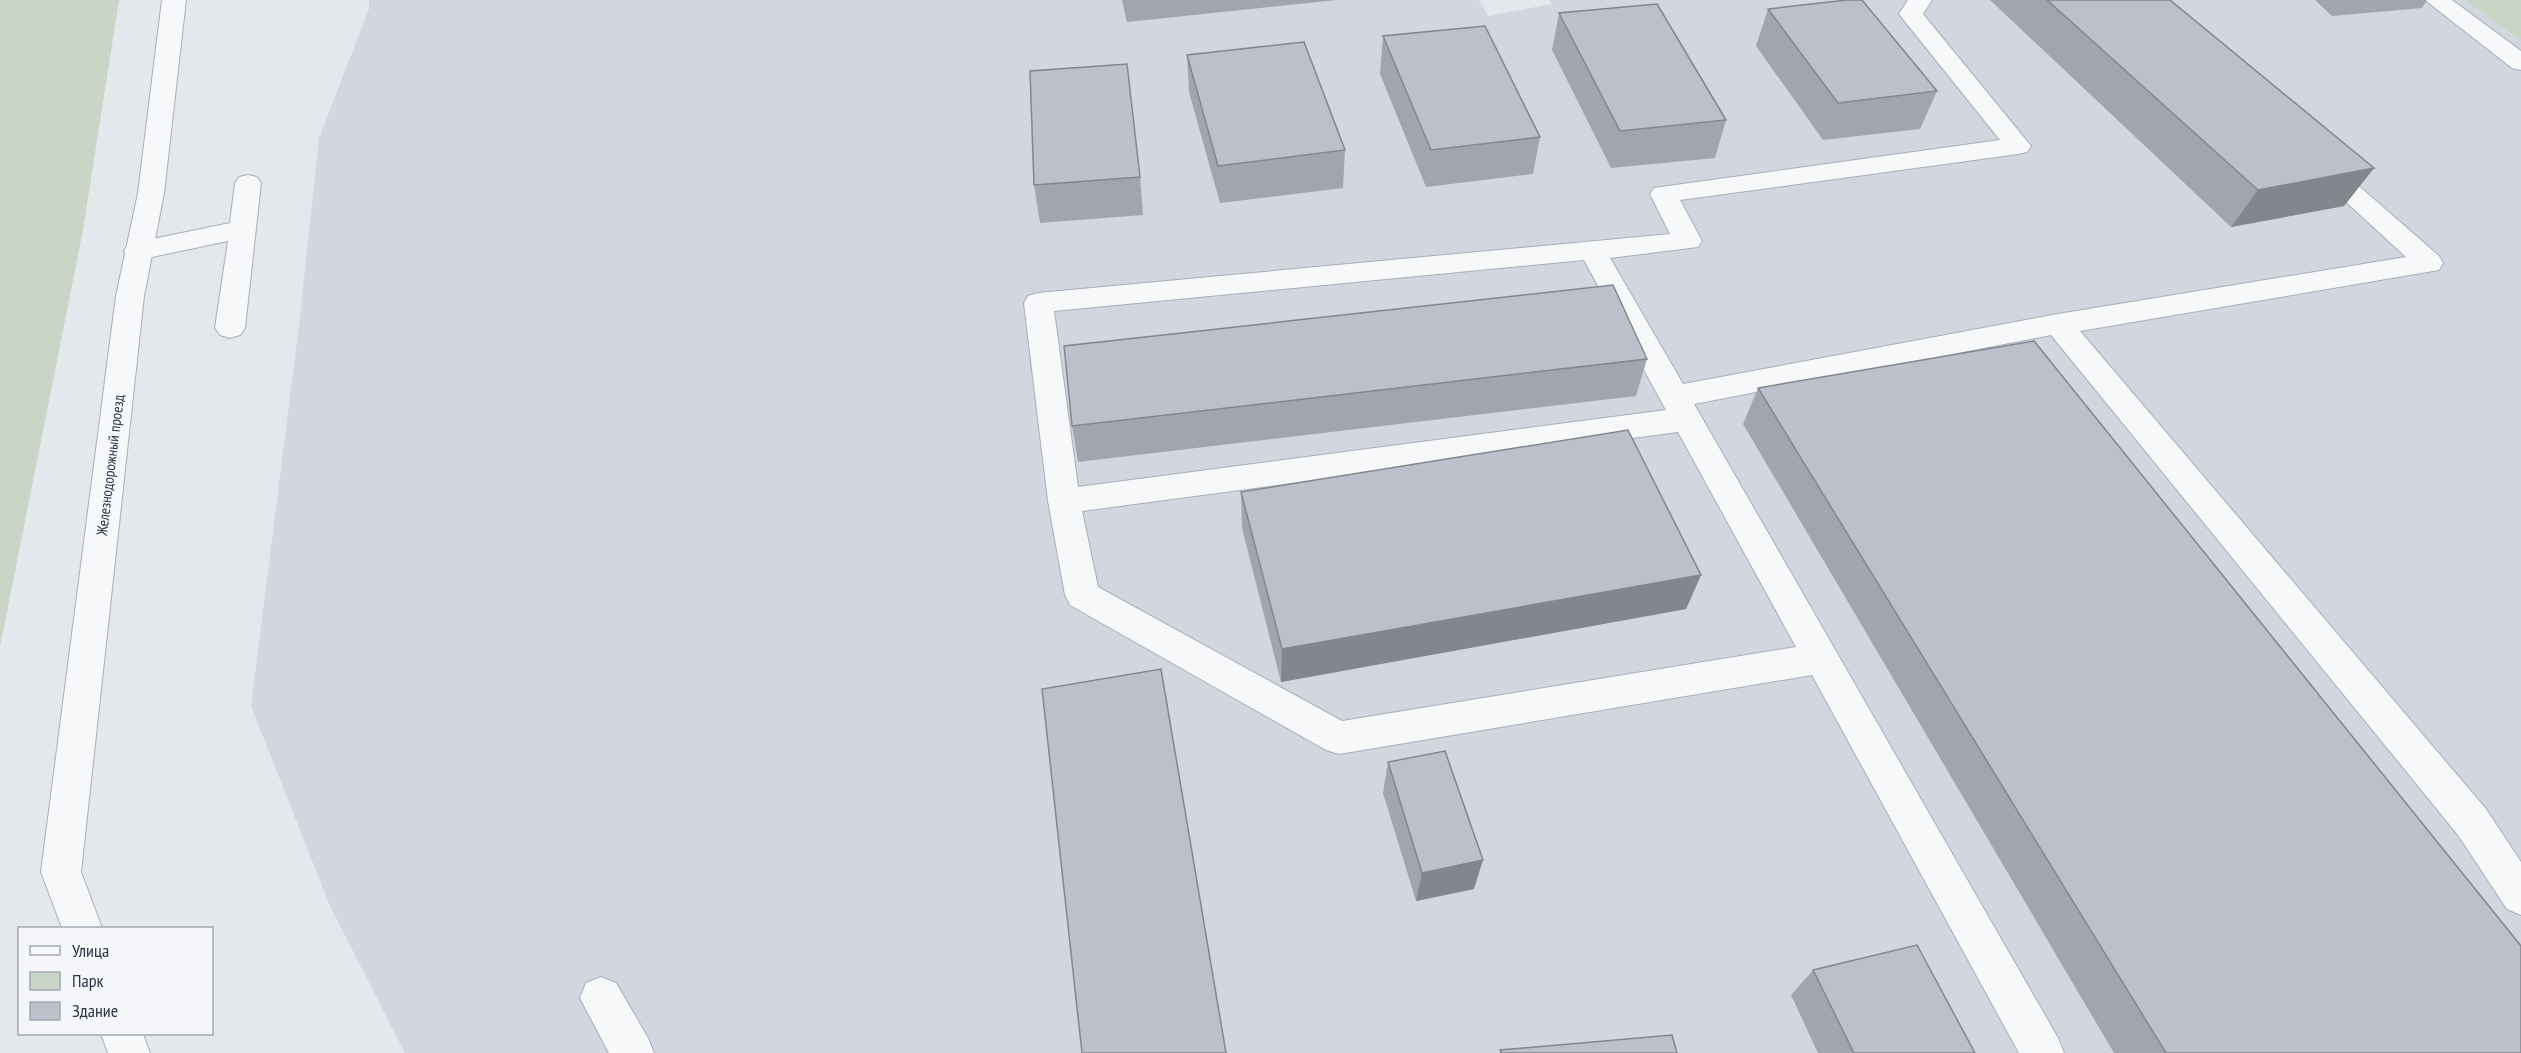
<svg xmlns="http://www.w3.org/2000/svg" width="2521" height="1053" font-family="'PT Sans Narrow',sans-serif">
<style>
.built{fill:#d2d6de}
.green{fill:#c9d6c5}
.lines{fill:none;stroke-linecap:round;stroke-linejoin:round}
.service-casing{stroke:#a9aeb7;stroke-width:2}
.minor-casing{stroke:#a9aeb7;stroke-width:2}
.service{fill:#f7f8fa;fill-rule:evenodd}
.minor{fill:#f7f8fa;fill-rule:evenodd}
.wall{fill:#a1a5ae}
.shaded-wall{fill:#83868d}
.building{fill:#bbc0ca;stroke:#83868d;stroke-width:1.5}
.labels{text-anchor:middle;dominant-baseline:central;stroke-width:4.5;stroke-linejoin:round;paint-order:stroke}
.street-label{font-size:15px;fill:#2b3445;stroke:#f4f6f9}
</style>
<rect width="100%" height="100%" fill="#e4e7ec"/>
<path class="built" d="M369 0H1479L1488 16 1552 4 1550 0H2465L2521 41V1053H405L330 906 251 706 299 326 319 138 369 9Z"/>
<path class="green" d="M0 0H119L83 230 0 647Z
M2465 0H2521V41Z"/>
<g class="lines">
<defs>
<path id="service" d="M1908 0H1932L1923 14 2031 146 2027 152 2018 154 1680 200 1702 241 1698 247 1610 258 1683 384 2058 314 2406 257 2307 166 2311 160 2320 158 2329 160 2439 256 2443 263 2439 270 2080 331 2486 809 2521 862V915L2507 909 2458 835 2051 335 1694 404 2058 1038 2064 1053H2019L1812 675 1339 754 1326 750 1070 605 1065 595 1048 501 1024 303 1028 296 1038 293 1670 234 1650 194 1654 188 2000 140 1899 14ZM1584 260 1666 410 1078 487 1054 311ZM1678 432 1796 647 1342 721 1098 587 1082 511Z
M2425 0H2452L2521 51V70L2512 68Z
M248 175 257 177 261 183 245 328 240 335 230 338 220 335 215 328 228 241 138 260 128 258 124 251 128 244 138 242 230 223 235 183 239 177Z
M601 977 616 983 648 1038 654 1053H609L580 998 586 983Z"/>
<path id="minor" d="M162 0H186L164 193 144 296 81 872 102 928H62L41 872 116 296 138 193Z
M101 1034H143L150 1053H108Z"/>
</defs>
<use href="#service" class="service-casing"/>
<use href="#minor" class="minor-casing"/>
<use href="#service" class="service"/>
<use href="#minor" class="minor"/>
</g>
<path class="wall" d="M1122 0H1336L1127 22Z
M1990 0H2170L2374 168 2344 206 2231 227Z
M2315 0H2427L2422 8 2332 16Z
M1768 9 1937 91 1920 129 1823 140 1756 46Z
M1559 13 1726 120 1715 158 1611 168 1552 50Z
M1383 36 1540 137 1533 174 1426 187 1380 74Z
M1187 55 1345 150 1343 188 1220 203 1189 92Z
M1140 177 1143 215 1040 223 1034 185Z
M1647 359 1636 396 1078 462 1072 426Z
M1758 388 2521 1053H2114L1743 424Z
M1241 492 1701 575 1686 609 1281 682 1242 528Z
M1388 762 1474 889 1416 901 1383 793Z
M1813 970 1975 1053H1818L1791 995Z"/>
<path class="shaded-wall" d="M2374 168 2344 206 2231 227 2258 190Z
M1701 575 1686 609 1281 682 1282 649Z
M1483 860 1474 889 1416 901 1422 873Z"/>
<path class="building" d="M1847 0H1862L1937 91 1838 103 1768 9Z
M2047 0H2170L2374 168 2258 190Z
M1657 4 1726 120 1620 131 1559 13Z
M1485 26 1540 137 1431 150 1383 36Z
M1304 42 1345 150 1218 166 1187 55Z
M1127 64 1140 177 1034 185 1030 71Z
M1613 285 1647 359 1072 426 1064 346Z
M2034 341 2521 946V1053H2166L1758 388Z
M1628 430 1701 575 1282 649 1241 492Z
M1161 669 1226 1053H1082L1042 689Z
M1445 751 1483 860 1422 873 1388 762Z
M1917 945 1975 1053H1854L1813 970Z
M1672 1035 1677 1053H1501L1500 1050Z"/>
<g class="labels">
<g class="street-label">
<text transform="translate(110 465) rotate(-83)">Железнодорожный проезд</text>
</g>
</g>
<rect x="18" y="927" width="195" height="108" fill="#f4f6f9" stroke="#a4a8b1" stroke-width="1.5"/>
<rect x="30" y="946" width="30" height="9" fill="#f7f8fa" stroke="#a4a8b1" stroke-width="1.5"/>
<text x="72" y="957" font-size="18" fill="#2b3445">Улица</text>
<rect x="30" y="972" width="30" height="18" fill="#c9d6c5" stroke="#a4a8b1" stroke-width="1.5"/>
<text x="72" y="987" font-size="18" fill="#2b3445">Парк</text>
<rect x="30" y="1002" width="30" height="18" fill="#bbc0ca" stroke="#a4a8b1" stroke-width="1.5"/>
<text x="72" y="1017" font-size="18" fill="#2b3445">Здание</text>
</svg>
